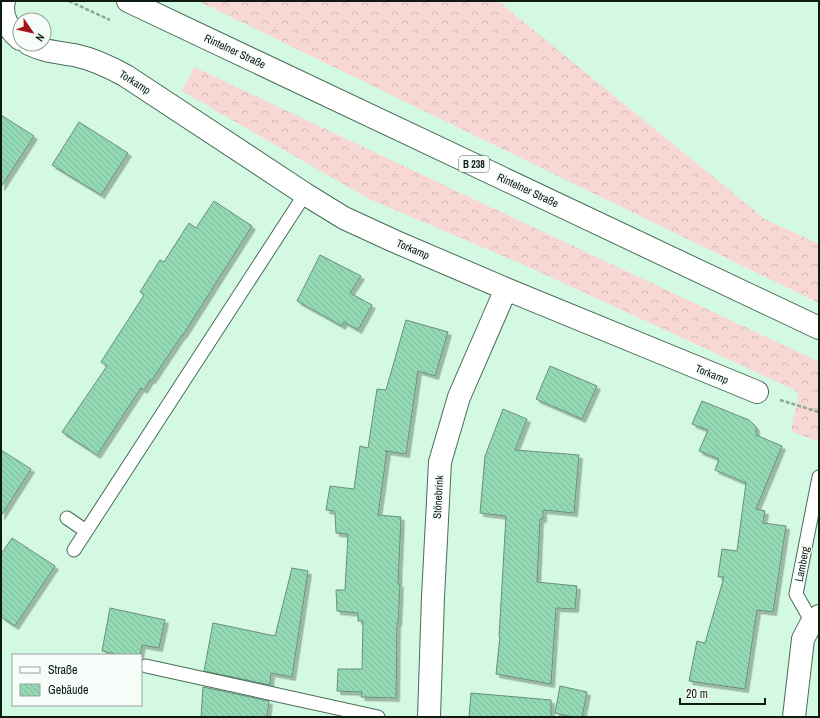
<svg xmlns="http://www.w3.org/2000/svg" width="820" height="718" font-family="'Archivo Narrow',sans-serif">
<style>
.forest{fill:url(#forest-crowns)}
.building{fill:url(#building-back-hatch);stroke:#6b8e7b;filter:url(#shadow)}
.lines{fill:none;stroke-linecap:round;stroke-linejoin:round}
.lane-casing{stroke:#4a6c59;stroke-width:15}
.street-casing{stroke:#4a6c59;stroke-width:24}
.primary-casing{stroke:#4a6c59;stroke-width:24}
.path{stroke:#8ca998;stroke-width:2.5;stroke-dasharray:4 2;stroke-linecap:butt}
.lane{stroke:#fff;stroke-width:13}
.street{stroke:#fff;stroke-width:22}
.primary{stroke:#fff;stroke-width:22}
.labels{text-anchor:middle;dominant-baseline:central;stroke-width:3;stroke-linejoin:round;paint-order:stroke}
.shield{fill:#f6fdf9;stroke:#535f58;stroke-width:1}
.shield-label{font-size:10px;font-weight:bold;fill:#0d1b13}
.street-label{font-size:11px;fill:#0d1b13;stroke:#f6fdf9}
</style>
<defs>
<pattern id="forest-crowns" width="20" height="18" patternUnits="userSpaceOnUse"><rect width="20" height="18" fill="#f7d8d4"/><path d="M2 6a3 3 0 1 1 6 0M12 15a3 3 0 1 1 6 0" fill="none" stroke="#d3b9b5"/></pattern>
<pattern id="building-back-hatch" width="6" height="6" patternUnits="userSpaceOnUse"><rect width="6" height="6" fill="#93d9b3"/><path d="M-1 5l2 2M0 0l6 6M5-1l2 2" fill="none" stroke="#7eba99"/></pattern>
<filter id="shadow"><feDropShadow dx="3.5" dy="3.5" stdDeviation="0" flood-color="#0004"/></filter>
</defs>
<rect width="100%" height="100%" fill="#d3f9e3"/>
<path class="forest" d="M198 1H498L765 219 819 244V303Z
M194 67 819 362V442L791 431 799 392 522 264 369 199 182 91Z"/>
<path class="building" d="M1 115 34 136 1 187Z
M79 122 128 153 101 195 52 165Z
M214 201 252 226 183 335H182L152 380H150L144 390 141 388 97 455 62 432 107 366 101 362 144 295 140 292 160 260 164 262 189 223 196 228Z
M320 255 361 276 350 293 372 305 358 330 344 322 342 326 297 301Z
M406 320 448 332 435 376 418 371 406 454 385 451H387L378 515 401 517 398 584H400L398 623H397L396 698 361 697 362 692 337 691 338 669H362L363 621H358V613L337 611 336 590H345L348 534 336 533 335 513H334V511L326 510 330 486 354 489 360 446 368 448 377 389 386 390Z
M550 366 597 386 582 419 536 399Z
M702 401 749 420 756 427V435L782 446 756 509 765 511 763 523 786 526 773 612 757 610 745 689 689 681 697 641 705 643 724 577H718L722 549 737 551 746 483 715 470 719 459 699 451 708 430 692 424Z
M503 409 527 419 515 450 579 455 574 513 543 510V519H540L537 582 577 586 575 609 556 608 551 684 496 674 500 637H499L506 516 480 513 485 456Z
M1 450 31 469 1 516Z
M12 538 55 566 15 626 1 617V554Z
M292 568 308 571 292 677 271 673 270 685 204 671 213 623 275 636Z
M110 608 165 620 159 648 142 645 140 655H120L102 651Z
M560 686 587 692 582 717H573L555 713Z
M203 687 269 701 267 717H201Z
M471 693 551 700V717H469Z"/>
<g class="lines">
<defs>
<path id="lane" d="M67 518 86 531
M74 550 305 194
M812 622 796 594 819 477
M146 666 378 717"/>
<path id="street" d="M4 1C0 16 9 30 20 39
M29 44C46 52 57 52 74 55 93 59 110 67 126 76L305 194 344 218 394 241 506 289 757 392
M429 717 433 597 440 462 459 397 506 289
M794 717 803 639 812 622 819 616"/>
<path id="primary" d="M128 1 819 328"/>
</defs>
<use href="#lane" class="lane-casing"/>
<use href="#street" class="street-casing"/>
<use href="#primary" class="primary-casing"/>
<path class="path" d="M69 1 110 20
M780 400 819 412"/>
<use href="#lane" class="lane"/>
<use href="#street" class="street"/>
<use href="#primary" class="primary"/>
</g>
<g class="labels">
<rect class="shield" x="459" y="156" width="30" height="16" rx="3"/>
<g class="shield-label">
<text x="474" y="164">B 238</text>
</g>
<g class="street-label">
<text transform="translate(235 51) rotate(25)">Rintelner Straße</text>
<text transform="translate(135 82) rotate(32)">Torkamp</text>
<text transform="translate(528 190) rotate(25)">Rintelner Straße</text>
<text transform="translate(413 249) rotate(23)">Torkamp</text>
<text transform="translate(712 374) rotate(22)">Torkamp</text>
<text transform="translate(438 497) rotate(-87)">Stönebrink</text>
<text transform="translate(802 564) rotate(-79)">Lamberg</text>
</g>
</g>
<rect width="820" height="718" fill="none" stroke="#0d1b13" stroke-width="4"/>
<rect x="12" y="654" width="130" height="52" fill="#f6fdf9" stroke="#99a39d"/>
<rect x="20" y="667" width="20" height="6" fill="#ffffff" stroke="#99a39d"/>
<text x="48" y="674" font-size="12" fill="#0d1b13">Straße</text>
<rect x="20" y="684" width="20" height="12" fill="url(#building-back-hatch)" stroke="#99a39d"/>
<text x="48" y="694" font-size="12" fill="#0d1b13">Gebäude</text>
<g transform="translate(32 32) rotate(124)"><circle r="19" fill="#f6fdf9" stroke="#99a39d"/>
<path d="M0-3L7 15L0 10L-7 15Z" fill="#a71218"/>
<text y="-6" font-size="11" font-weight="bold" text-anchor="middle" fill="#0d1b13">N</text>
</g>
<path d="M680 698v6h85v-6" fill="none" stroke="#0d1b13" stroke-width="2"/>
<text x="686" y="698" font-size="12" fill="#0d1b13" stroke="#f6fdf9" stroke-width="3" paint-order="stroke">20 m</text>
</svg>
